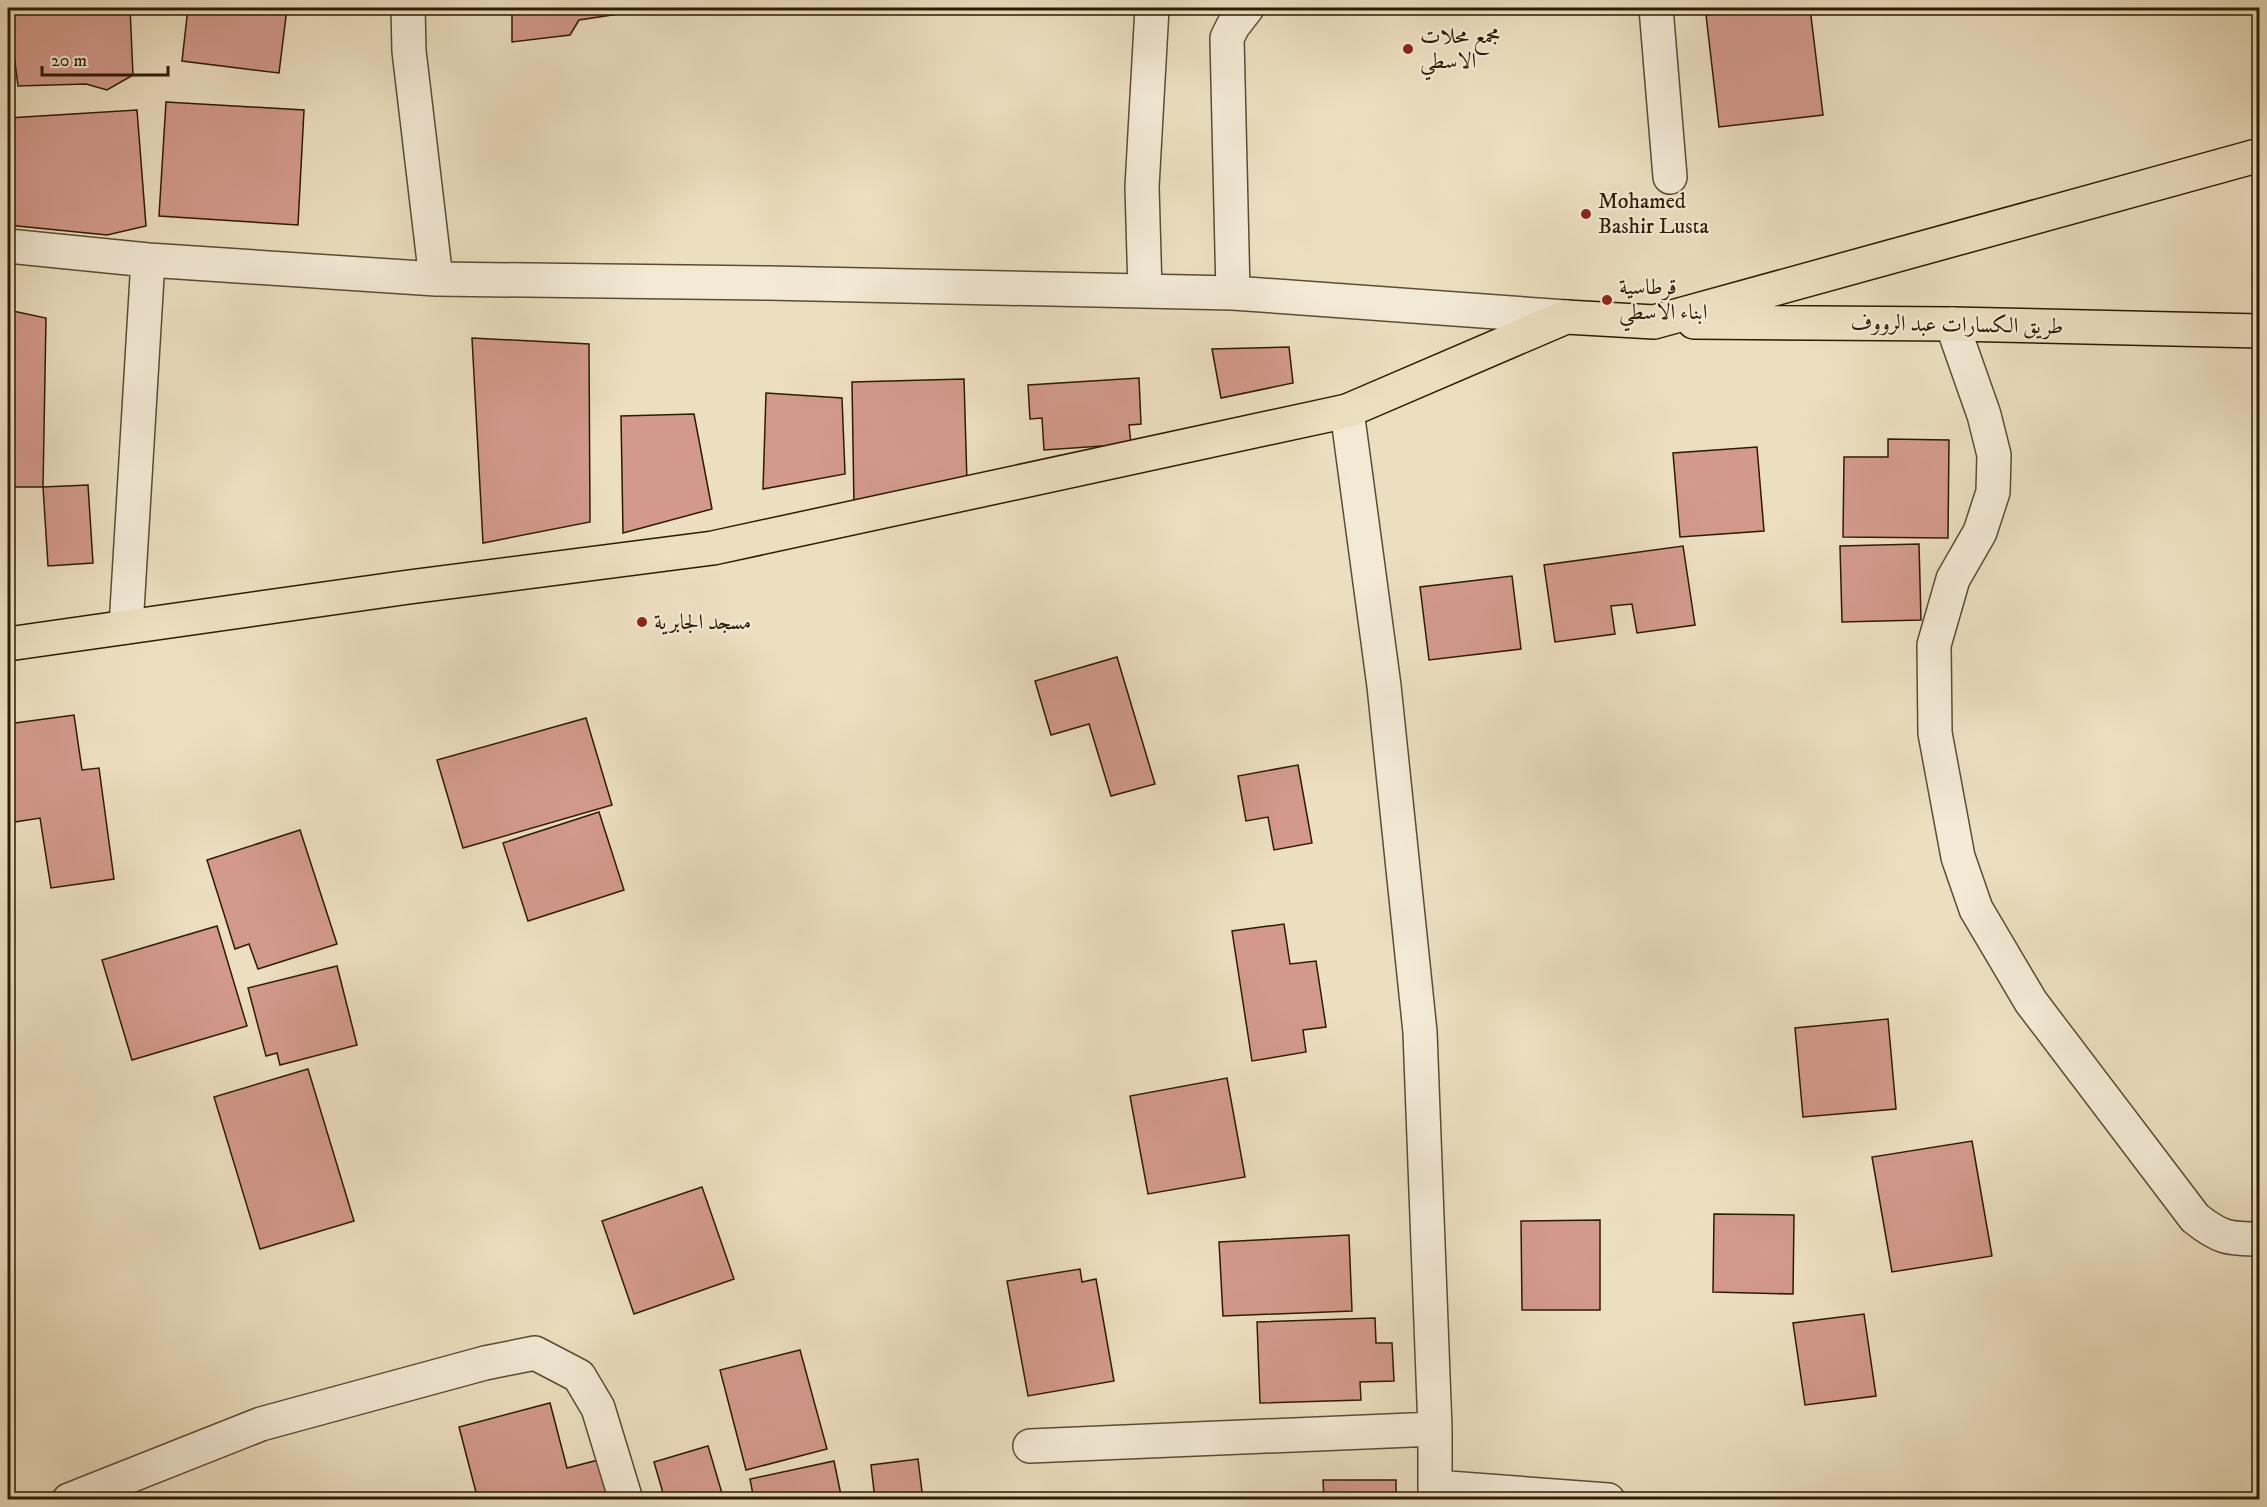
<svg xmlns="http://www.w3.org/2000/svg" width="2267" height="1507" font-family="'IM FELL DW Pica',Amiri,serif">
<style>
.building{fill:#d39a8c;stroke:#2d1b02;stroke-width:1.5}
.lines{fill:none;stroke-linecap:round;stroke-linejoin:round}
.minor-casing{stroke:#5d4c32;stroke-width:36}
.major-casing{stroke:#2d1b02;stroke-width:36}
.minor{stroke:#f3ead6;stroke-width:33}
.major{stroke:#ecdfc0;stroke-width:33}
.poi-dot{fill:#8f2418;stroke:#f3ead6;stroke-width:2}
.labels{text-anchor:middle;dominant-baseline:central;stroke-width:4.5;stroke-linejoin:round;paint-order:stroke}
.poi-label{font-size:22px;fill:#2d1b02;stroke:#f3ead6;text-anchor:start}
.street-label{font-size:22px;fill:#2d1b02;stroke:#f3ead6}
</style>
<rect width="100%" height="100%" fill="#ecdfc0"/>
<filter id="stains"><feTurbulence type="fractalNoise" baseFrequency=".00333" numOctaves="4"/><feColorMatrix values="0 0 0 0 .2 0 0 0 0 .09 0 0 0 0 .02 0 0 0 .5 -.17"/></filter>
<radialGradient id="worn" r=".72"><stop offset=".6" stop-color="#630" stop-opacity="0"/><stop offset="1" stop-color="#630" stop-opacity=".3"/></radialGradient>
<path class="building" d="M8 8H130L133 75 107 90 86 84 18 86Z
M188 8H287L279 73 182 61Z
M512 8H625V13L579 20 570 35 512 42Z
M1770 8H1810L1823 115 1719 127 1706 15Z
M166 102 304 110 298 225 159 216Z
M137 110 146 226 107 235 8 225V118Z
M8 310 46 318 43 487H8Z
M472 338 589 344 590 522 483 543Z
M1289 347 1293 383 1221 398 1212 349Z
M1139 378 1141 424 1129 425 1131 444 1044 450 1042 418 1030 419 1028 385Z
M964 379 967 483 854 507 852 382Z
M766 393 842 398 845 474 763 489Z
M694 414 712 509 623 533 621 416Z
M1888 439 1949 440 1948 538 1843 537 1844 457H1888Z
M1757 447 1764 531 1680 537 1673 453Z
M88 485 93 563 48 566 43 487Z
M1919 544 1921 620 1842 622 1840 546Z
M1683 546 1695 625 1637 633 1632 604 1611 606 1615 634 1555 642 1544 565Z
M1512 576 1521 649 1429 660 1420 587Z
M1117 657 1155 784 1111 796 1089 724 1051 735 1035 681Z
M74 715 82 770 99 768 114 879 51 888 40 818 8 823V724Z
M586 718 612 805 463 848 437 760Z
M1298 765 1312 843 1274 850 1268 817 1246 821 1238 776Z
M599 812 624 890 528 921 503 843Z
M300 830 337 944 258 969 249 944 235 949 207 860Z
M1284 924 1290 964 1316 961 1326 1027 1303 1030 1306 1052 1252 1061 1232 931Z
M217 926 247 1026 132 1060 102 960Z
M337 966 357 1045 280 1065 277 1053 266 1056 248 988Z
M1888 1019 1896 1109 1803 1117 1795 1028Z
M308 1069 354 1221 260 1249 214 1097Z
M1227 1078 1245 1177 1148 1194 1130 1096Z
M1972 1141 1992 1256 1892 1272 1872 1157Z
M702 1187 734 1279 634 1314 602 1221Z
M1714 1214 1794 1215 1793 1294 1713 1292Z
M1600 1220V1310H1522L1521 1221Z
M1349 1235 1352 1311 1223 1316 1219 1242Z
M1080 1269 1082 1282 1096 1279 1114 1381 1028 1396 1007 1281Z
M1864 1314 1876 1396 1805 1405 1793 1323Z
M1375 1318 1376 1343H1392L1394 1381 1360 1382 1361 1400 1260 1403 1257 1322Z
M800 1350 827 1449 746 1470 720 1370Z
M550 1403 567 1468 614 1456 626 1500H478L459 1427Z
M708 1446 724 1500H665L654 1462Z
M918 1459 923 1500H875L871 1465Z
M834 1461 842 1500H754L750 1479Z
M1323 1480H1396V1500H1324Z"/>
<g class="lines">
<defs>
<path id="minor" d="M408 8 409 51 436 279
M1656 8 1670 177
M8 246 148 260 436 279 768 283 1233 293 1566 317
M1145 291 1142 187 1152 8
M1233 293 1227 38 1233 26 1247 8
M1952 324 1984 415 1994 455 1993 492 1980 532 1953 579 1934 645 1935 733 1958 857 1976 909 2031 1002 2195 1218C2220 1238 2228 1239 2260 1239
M1347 411 1384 686 1420 1032 1435 1429V1500
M126 627 148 260
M1030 1446 1435 1429
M1435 1487 1608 1500
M69 1500 261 1424 485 1363 535 1353 579 1376 598 1408 626 1500"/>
<path id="major" d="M1694 322 1952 324 2260 331
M8 644 409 587 713 548 1347 411 1566 317 1654 322 2260 155"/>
</defs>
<use href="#minor" class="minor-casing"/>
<use href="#major" class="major-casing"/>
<use href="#minor" class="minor"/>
<use href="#major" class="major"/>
</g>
<g class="poi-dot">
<circle cx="1408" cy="49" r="6"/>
<circle cx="1586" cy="214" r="6"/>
<circle cx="1607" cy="300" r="6"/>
<circle cx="642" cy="622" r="6"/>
</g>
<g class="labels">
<g class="poi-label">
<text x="1420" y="36">مجمع محلات<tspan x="1420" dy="25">الاسطي</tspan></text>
<text x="1598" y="201">Mohamed<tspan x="1598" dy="25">Bashir Lusta</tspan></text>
<text x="1619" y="287">قرطاسية<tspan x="1619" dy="25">ابناء الاسطي</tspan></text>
<text x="654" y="622">مسجد الجابرية</text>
</g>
<g class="street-label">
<text transform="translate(1957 325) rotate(1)">طريق الكسارات عبد الرووف</text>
</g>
</g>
<rect width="2267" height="1507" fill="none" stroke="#ecdfc0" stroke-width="30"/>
<rect x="9" y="9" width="2249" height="1489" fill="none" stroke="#2d1b02" stroke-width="3"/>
<rect x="15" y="15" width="2237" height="1477" fill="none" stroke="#2d1b02" stroke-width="1.5"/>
<path d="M42 66v9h126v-9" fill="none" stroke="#2d1b02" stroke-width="3"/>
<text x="51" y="66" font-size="18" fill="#2d1b02" stroke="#f3ead6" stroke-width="4.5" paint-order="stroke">20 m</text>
<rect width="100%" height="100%" filter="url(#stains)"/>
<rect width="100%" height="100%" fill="url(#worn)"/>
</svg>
